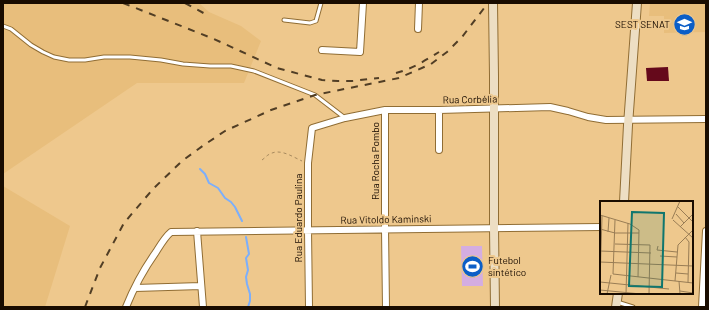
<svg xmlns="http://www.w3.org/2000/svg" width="709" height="310" font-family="Barlow,sans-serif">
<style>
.built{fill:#e8be7c}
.green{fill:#d4ade1}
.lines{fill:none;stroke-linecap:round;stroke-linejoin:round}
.stream{stroke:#7caffb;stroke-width:2}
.building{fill:#65091b}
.lane-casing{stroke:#906d34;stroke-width:5}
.street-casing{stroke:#906d34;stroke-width:8}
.secondary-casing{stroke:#906d34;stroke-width:10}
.path{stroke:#a78a5e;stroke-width:1;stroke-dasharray:3 3;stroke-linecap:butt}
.lane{stroke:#fff;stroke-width:3}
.street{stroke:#fff;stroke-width:6}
.secondary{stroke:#eddec3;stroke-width:8}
.rail{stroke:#513e25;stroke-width:2;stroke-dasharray:7 7;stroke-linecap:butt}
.labels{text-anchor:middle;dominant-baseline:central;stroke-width:4;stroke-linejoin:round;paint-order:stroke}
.poi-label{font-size:10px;fill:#190c00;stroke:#eec88d;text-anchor:end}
.street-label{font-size:10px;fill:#190c00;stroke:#eec88d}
.inset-road{fill:none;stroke:#997d55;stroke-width:1}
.view{fill:#0f766e;fill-opacity:0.15;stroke:#0f766e;stroke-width:2}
.inset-edge{fill:none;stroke:#190c00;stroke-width:2}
</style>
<rect width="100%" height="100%" fill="#eec88d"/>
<path class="built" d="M3 3H199L209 12 241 26 261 41 244 83H137L3 174Z
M650 3H706V32L664 33V16H649Z
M3 186 70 226 45 307H3Z"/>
<path class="green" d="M461 246H482L483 286H462Z"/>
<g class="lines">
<path class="stream" d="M200 169 205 174 209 183 218 188 225 198 231 202 235 207 242 221
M246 237 249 254 246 258 248 270 246 277 247 284 250 294V301L248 307"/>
</g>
<path class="building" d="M668 67 669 81H647L646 68Z"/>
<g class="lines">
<defs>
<path id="lane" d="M284 20 310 23 316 21 321 3
M3 26 11 29 31 45 43 52 54 57 69 60H85L104 57H130L161 60 183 64 210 66H231L254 71 315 95 345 118
M617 302 633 307"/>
<path id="street" d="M418 29 419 3
M322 50 360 52 363 3
M385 110V229L386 307
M439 110V150
M197 231 203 307
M135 288 201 286
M126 307C134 287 144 269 156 252 161 244 165 237 171 232L601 227
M309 307 308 230V163L312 128 345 118 385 110H439L550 107 568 111 588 117 606 120 706 119
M702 307 706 231"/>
<path id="secondary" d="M493 3 494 76V228L495 307
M624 202 628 125 637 3
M616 307 618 293"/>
</defs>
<use href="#lane" class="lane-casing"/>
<use href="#street" class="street-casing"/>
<use href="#secondary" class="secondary-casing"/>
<path class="path" d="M262 160C265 158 267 155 270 154 280 148 293 157 302 161"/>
<use href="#lane" class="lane"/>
<use href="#street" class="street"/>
<use href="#secondary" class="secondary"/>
<path class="rail" d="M123 3 214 39 277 68 322 80 338 81H352L379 78
M185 3 209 16
M396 73C412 69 426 60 439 52
M85 307 100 268 124 223 153 189 182 161 204 145 225 131 271 110 315 95 399 78 431 64 447 52 462 37 488 3"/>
</g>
<defs>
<symbol id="university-disc" viewBox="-11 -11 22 22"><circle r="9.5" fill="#0b5ec7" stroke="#eec88d"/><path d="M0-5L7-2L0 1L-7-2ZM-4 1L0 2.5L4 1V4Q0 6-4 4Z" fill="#fff"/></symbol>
<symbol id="stadium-disc" viewBox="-11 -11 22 22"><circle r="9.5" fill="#0b5ec7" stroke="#eec88d"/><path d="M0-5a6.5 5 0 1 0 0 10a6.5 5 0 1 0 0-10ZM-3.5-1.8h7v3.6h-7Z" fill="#fff"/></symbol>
</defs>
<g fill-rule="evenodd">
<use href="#university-disc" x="672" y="12" width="25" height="25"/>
<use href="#stadium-disc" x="460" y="254" width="25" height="25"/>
</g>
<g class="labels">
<g class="poi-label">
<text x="670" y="24">SEST SENAT</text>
<text x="488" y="260" text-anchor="start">Futebol<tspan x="488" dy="12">sintético</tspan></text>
</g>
<g class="street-label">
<text transform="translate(470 99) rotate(-1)">Rua Corbélia</text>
<text transform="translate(375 161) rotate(-90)">Rua Rocha Pombo</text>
<text transform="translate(298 218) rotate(-90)">Rua Eduardo Paulina</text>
<text transform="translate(386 219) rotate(-1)">Rua Vitoldo Kaminski</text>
</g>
</g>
<g transform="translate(600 201)">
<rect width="93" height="93" fill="#eec88d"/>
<path class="inset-road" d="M78 6 93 21M76 13 84 22M0 14 30 23 39 29 38 76M72 18 80 0M73 19 93 37M80 26 93 13M0 28 15 32H39M8 31 9 17M85 36 89 41 88 81M15 43 50 44 49 93M58 45 57 49 77 51M0 50 51 52M60 55 77 56M0 61 93 65M76 72 88 73M13 73 15 19M13 73 93 82M75 80 78 44 93 29M79 80 80 93M0 81 69 88M0 82 2 15M0 89 41 93M80 90 93 92M7 93 11 74M26 93 28 22"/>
<path class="view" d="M32 11 64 12 62 86 29 85Z"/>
<rect width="93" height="93" class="inset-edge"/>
</g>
<rect width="709" height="310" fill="none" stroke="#190c00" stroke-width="8"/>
</svg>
